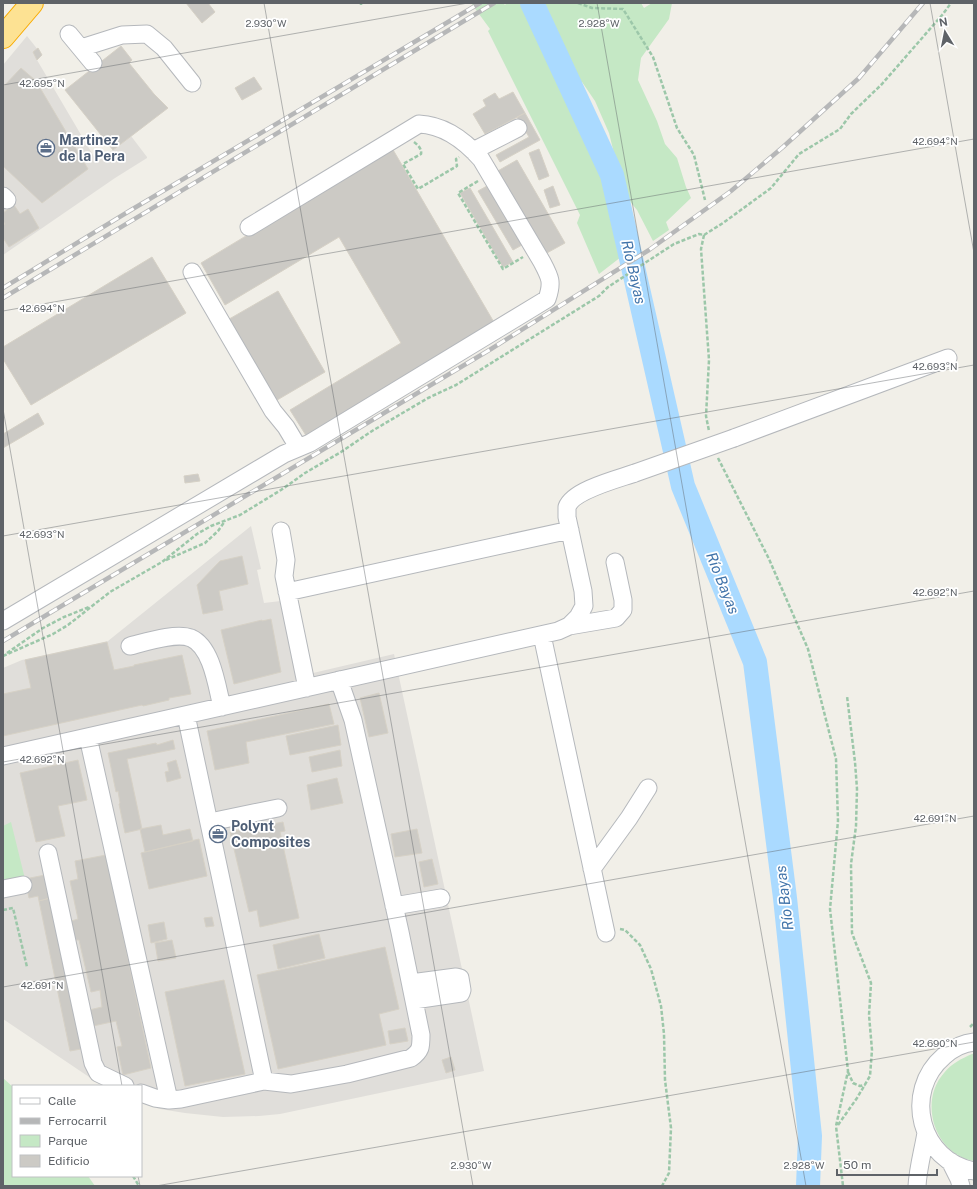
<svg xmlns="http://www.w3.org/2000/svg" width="977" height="1189" font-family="'Public Sans',sans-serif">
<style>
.industrial{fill:#e0deda}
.green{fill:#c5e8c5}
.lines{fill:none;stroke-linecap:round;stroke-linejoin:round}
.river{stroke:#aadaff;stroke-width:24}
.building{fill:#cccac5;stroke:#d6d1c6}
.minor-casing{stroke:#b5b8bc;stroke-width:19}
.highway-casing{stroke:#f9ab00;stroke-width:24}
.path{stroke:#9cc7a9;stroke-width:2.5;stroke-dasharray:4 2;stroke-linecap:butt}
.minor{stroke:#fff;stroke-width:17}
.highway{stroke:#fde293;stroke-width:22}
.rail-casing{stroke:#b6b7b8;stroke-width:4.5}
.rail{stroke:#fff;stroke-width:3;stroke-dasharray:9;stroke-linecap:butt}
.minor-bridge-casing{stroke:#b5b8bc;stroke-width:19;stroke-linecap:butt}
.minor-bridge{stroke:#fff;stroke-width:17}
.ticks{fill:none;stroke:#5f6368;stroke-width:1;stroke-opacity:0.45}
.labels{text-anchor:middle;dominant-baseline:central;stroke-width:3.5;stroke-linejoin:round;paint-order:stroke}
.service-label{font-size:14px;font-weight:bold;fill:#4e5e75;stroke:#fff;text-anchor:start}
.water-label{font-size:15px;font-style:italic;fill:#4174aa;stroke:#fff}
.ticks-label{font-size:10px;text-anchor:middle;fill:#5f6368;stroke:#fff;stroke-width:3.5;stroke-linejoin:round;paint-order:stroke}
</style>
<rect width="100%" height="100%" fill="#f1efe8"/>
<path class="industrial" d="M27 36 42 55 37 60 97 162 131 136 147 157V158L115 178 3 255V65Z
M251 526 261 569 257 570 264 603 281 601 296 677 394 654 484 1071 280 1114 259 1116 223 1117 185 1113 160 1109 141 1103V1086H105L95 1081 3 1019V668L22 660 108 641Z"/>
<path class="green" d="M471 3H503L505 5 507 3H641L644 8 652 3H672L669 19 641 58 638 80 657 121 665 144 677 158 686 187 691 198 666 222 669 230 653 241 637 210 624 194 609 133 595 101 582 82 573 90 581 117 608 186 621 257 599 274 577 223 580 215 488 31 490 29Z
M11 822 25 879 3 882V826Z
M972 1054H974V1161C935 1155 918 1102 944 1073 952 1063 961 1059 972 1054Z
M3 1078 13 1087V1176H88L95 1186H3Z"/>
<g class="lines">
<path class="river" d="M532 3 612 175 683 486 755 662 785 898 810 1136 808 1186"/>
</g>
<path class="building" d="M186 3H208L215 12 202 23Z
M121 46 132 60 129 63 154 94 168 108 113 150 65 90Z
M38 48 42 55 37 60 33 52Z
M21 68 36 81 88 169 42 203 3 166V87Z
M254 77 262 89 242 100 235 88Z
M513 92 525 113 485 134 473 114 486 106 483 100 495 93 499 99Z
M525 113 540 140 500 162 496 155 529 137 517 117Z
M392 148 495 324 307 437 290 410 401 343 339 237 225 305 201 263Z
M539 149 549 176 539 180 529 153Z
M517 160 565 243 545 254 496 172Z
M487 186 522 245 513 250 478 191Z
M553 186 560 205 550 208 544 190Z
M470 188 513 262 503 267 460 193Z
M14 205 20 214 28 209 39 228 9 247 3 238V225L5 224 3 221V213Z
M152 257 186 313 31 405 3 359V347Z
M278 291 325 372 272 403 224 322Z
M38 413 44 424 3 448V434Z
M198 474 200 481 185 483 184 476Z
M242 556 248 584 219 591 223 610 203 614 197 585 220 561Z
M271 619 281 672 234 684 221 630 262 620V621Z
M107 642 114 670 134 666V665L182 655 191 694 169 698V700L143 706 142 705 3 736V694L31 688 25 660Z
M379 693 388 733 369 737 360 698Z
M329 704 334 724 246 742 249 763 215 770 207 731Z
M338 725 341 745 290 755 286 736Z
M173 740 175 749 127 759 142 829 125 833 119 804 120 803 118 791 116 792 108 753 156 743 157 745Z
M340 750 342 766 312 772 309 757Z
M78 760 87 800 58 806 65 836 36 842 20 773Z
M176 760 181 778 167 782 165 772 169 771 167 763Z
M337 778 343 803 311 810 307 785Z
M283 822 285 831 280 832 299 918 260 927 257 910 249 912 230 832Z
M161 825 163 835 190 829 193 841 145 852 140 829Z
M417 829 422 853 395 857 391 834Z
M199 839 207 876 149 889 141 853Z
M106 855 151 1068 123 1075 117 1047 122 1046 116 1021 93 1026 89 1010 102 1007 100 990 91 992 79 940H73L68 922 78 919 70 881 78 879 75 861Z
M432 859 438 884 424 887 419 862Z
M45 875 50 898 39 901 38 896 29 898 25 879Z
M50 898 81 1049 70 1051 39 901Z
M212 917 214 926 206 927 204 918Z
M164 922 167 939 151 943 148 925Z
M319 934 325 958 278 969 273 945Z
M172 940 176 958 158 961 155 943Z
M385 947 399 1009 379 1014 386 1045 278 1069 257 975Z
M224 980 245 1074 185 1086 165 992Z
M405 1028 408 1041 390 1044 388 1031Z
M451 1057 455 1070 446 1073 442 1060Z"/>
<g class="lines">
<defs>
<path id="minor" d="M69 34 93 63
M81 48 122 35 147 34 164 48 192 83
M473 151 518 128
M3 196 7 200
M192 272 273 411 286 427 298 447
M734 438 948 358
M281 531 286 560 284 576 307 688
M287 592 570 530
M3 621 284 454 310 443 547 299C553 282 550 277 542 262L481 159C465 141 444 125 419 124L249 227
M569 626 616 618 623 610V600L615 562
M542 635 606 933
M130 646C146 642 176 632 191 638 212 647 217 687 222 707
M186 715 264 1081 291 1084 347 1074 411 1058C421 1051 421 1047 421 1035L400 932 353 720 339 680
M88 737 169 1100 181 1099 264 1081
M3 756 558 631 569 626 578 617 584 606 583 591 567 517C567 514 567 510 567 507 573 490 618 479 635 473
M210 822 278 808
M48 853 93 1063 98 1073 125 1086
M592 869 629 818 648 788
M3 889 23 885
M394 906 441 898
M411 983 456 977 460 978 462 990 461 993 414 1000
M974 1042C963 1043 952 1049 944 1056 902 1092 920 1161 974 1171
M141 1093 155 1098 169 1100
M950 1161 959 1179 961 1186
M917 1186C918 1168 923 1151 926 1133"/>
<path id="highway" d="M3 37 32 3"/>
</defs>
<use href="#minor" class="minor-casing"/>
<use href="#highway" class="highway-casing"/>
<path class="path" d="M578 3 592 8 623 9 653 57 677 128 694 155 705 200
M361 5V3
M414 142C418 145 422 149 421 154L403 164 418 189 457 166 456 159 459 157
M478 181 458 193 503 269 523 257
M704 235 701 249 709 360 706 416 709 431
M718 458 769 559 808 649 836 759 838 821 830 909 848 1071 836 1126 843 1186
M166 560 205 543 218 531 225 521
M7 653 43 628 64 617 89 607
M3 656 53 634 68 625 110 592 162 562 197 534 211 526 240 515 281 490 305 473 341 452 372 431 428 398 456 385 599 296 608 287 674 244 699 234 704 235 723 223 771 188 799 154 840 129 851 114 882 84 943 14 951 3
M3 910 13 908 27 967
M620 929 625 930 640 945 651 969 661 1006 664 1034 665 1080 671 1128 669 1173 662 1186
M970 1027 974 1023
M848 1072 853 1083 860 1086 865 1085
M838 1125 857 1098 870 1076 872 1050 869 1015 871 983 852 933 851 864 856 826 857 789 855 762 847 696
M133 1176 139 1186"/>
<use href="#minor" class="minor"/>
<use href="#highway" class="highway"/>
<defs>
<path id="rail" d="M3 288 131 210 480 3
M3 298 494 3
M3 641 491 349 649 250 731 191 783 147 859 78 923 3"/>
</defs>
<use href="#rail" class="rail-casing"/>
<use href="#rail" class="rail"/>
<defs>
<path id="minor-bridge" d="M635 473 734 438"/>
</defs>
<use href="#minor-bridge" class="minor-bridge-casing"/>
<use href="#minor-bridge" class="minor-bridge"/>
</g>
<path class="ticks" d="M264 3 473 1186M597 3 806 1186M930 3 974 253M3 85 468 3M3 311 974 139M3 409 122 1086M3 536 974 365M3 762 974 591M3 987 974 816M138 1176 140 1186M156 1186 974 1042"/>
<defs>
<symbol id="office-ring" viewBox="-11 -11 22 22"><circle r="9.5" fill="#fff" stroke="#5c6f8a" stroke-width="1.5"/><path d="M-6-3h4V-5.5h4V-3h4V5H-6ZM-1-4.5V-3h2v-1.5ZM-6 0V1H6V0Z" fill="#5c6f8a"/></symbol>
</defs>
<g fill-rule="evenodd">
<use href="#office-ring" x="36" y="138" width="20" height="20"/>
<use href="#office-ring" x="208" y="824" width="20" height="20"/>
</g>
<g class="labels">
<g class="service-label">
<text x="59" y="140">Martinez<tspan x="59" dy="16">de la Pera</tspan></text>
<text x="231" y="826">Polynt<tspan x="231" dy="16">Composites</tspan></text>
</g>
<g class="water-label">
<text transform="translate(634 272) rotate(77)">Río Bayas</text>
<text transform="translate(723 583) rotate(68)">Río Bayas</text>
<text transform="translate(784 898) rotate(-97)">Río Bayas</text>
</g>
</g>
<g class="ticks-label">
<text x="266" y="27">2.930°W</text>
<text x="599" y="27">2.928°W</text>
<text x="42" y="87">42.695°N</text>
<text x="935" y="145">42.694°N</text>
<text x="42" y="312">42.694°N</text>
<text x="935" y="370">42.693°N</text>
<text x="42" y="538">42.693°N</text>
<text x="935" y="596">42.692°N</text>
<text x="42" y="763">42.692°N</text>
<text x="935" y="822">42.691°N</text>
<text x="42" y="989">42.691°N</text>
<text x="935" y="1047">42.690°N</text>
<text x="471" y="1169">2.930°W</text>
<text x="804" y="1169">2.928°W</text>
</g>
<rect width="977" height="1189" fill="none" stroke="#5f6368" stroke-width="8"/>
<rect x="12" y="1085" width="130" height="92" fill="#ffffff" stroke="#bfc1c3"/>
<rect x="20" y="1098" width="20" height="6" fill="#ffffff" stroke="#bfc1c3"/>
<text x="48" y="1105" font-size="12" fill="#5f6368">Calle</text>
<rect x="20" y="1118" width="20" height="6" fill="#b6b7b8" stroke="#bfc1c3"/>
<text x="48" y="1125" font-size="12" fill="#5f6368">Ferrocarril</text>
<rect x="20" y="1135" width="20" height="12" fill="#c5e8c5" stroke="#bfc1c3"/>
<text x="48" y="1145" font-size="12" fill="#5f6368">Parque</text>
<rect x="20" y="1155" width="20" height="12" fill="#cccac5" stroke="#bfc1c3"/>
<text x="48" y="1165" font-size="12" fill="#5f6368">Edificio</text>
<g transform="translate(945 32) rotate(350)" stroke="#ffffff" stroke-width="3" paint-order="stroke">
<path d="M0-3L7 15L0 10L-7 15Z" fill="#5f6368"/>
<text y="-6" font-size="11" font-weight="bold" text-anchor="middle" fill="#5f6368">N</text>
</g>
<path d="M837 1169v6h100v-6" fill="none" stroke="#5f6368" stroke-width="2"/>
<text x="843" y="1169" font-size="12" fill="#5f6368" stroke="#ffffff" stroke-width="3" paint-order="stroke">50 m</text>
</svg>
